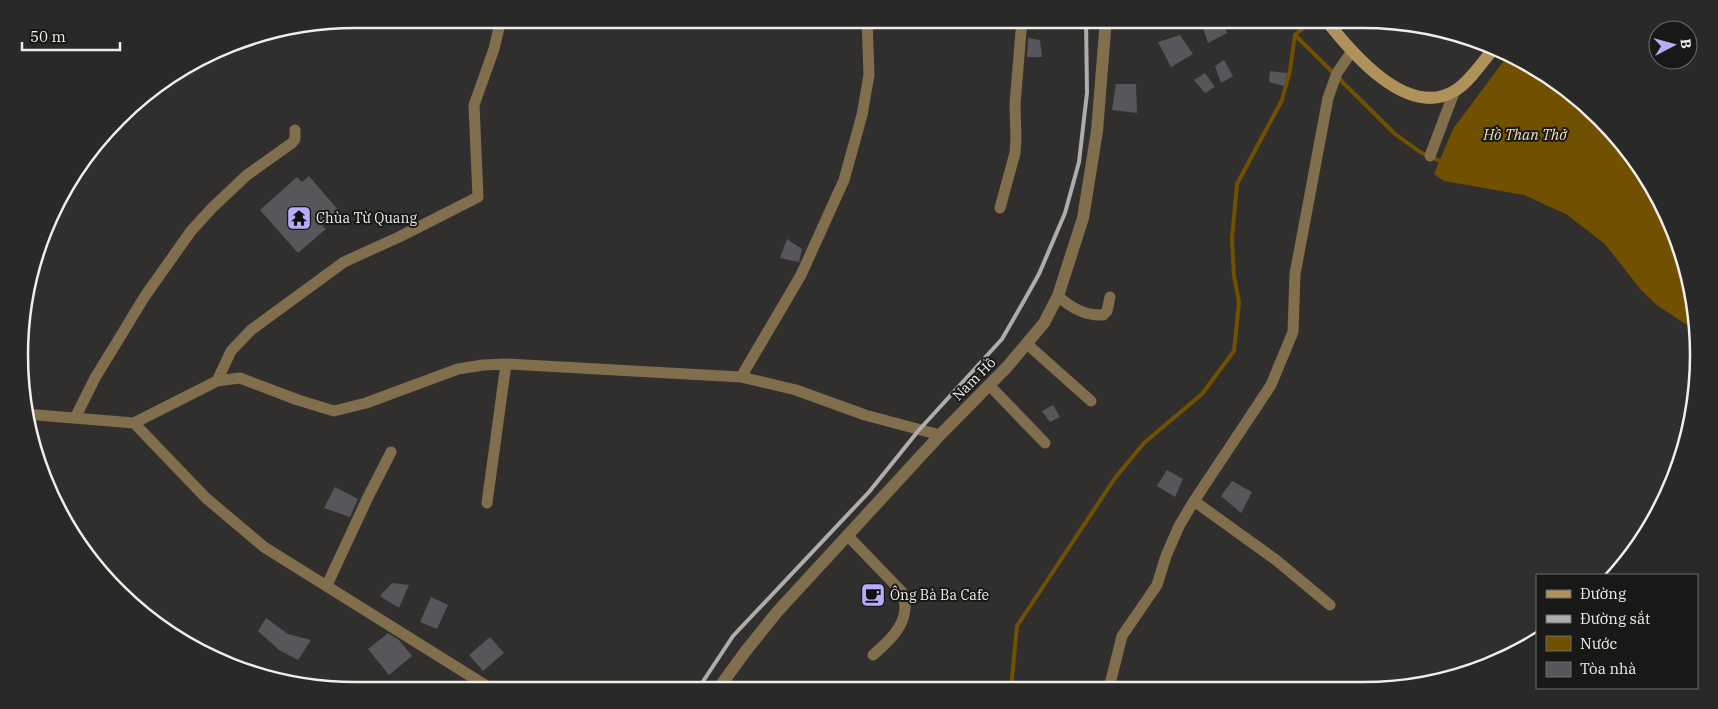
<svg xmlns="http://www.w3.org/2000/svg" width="1718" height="709" font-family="'IBM Plex Serif',serif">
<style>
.water{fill:#715000}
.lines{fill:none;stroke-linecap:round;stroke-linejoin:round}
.stream{stroke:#715000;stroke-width:4}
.building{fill:#57565a}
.minor{stroke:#816e4d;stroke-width:11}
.tertiary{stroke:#816e4d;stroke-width:12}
.secondary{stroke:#af915b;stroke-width:12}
.rail{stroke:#afadab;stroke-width:4}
.labels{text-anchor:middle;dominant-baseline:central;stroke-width:4;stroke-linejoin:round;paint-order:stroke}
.poi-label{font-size:14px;fill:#efeeec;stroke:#181816;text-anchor:start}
.street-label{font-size:14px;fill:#efeeec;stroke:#181816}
.water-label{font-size:15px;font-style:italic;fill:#f5deb5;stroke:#181816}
.rim{fill:none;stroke:#efeeec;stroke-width:2.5}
</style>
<rect width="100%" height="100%" fill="#312f2d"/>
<path class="water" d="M1509 54 1531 64 1585 102 1630 150 1664 206 1688 267 1698 332 1658 306 1641 290 1605 244 1566 214 1524 195 1444 181 1434 174 1453 129Z"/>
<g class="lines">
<path class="stream" d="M1295 35 1395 134 1420 152 1442 162
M1011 688 1017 626 1115 478 1144 443 1202 394 1234 351 1239 302 1234 276 1232 238 1237 184 1282 100 1290 70 1295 35 1314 19"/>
</g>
<path class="building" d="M1200 19H1222L1227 33 1208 43Z
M1180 35 1193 54 1171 67 1158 42Z
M1028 38 1040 40 1042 57H1027Z
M1224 60 1233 76 1221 83 1215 66Z
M1270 71 1287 73 1284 86 1269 82Z
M1205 73 1215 87 1205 93 1194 80Z
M1116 84H1136L1137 113 1112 110Z
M309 176 339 211 322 225 326 229 298 253 260 210 297 177 302 182Z
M787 239 802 249 799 262 780 258Z
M1053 405 1060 417 1050 422 1042 411Z
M1167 470 1183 479 1175 497 1157 486Z
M1232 481 1252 492 1241 513 1221 496Z
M335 487 358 499 350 517 324 508Z
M392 583 409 585 399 608 380 596Z
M431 597 448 605 437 629 420 622Z
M266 618 288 634 311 640 298 660 279 650 258 631Z
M388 633 399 640 412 656 389 675 368 649Z
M490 637 504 653 483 671 469 655Z"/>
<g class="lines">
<path class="minor" d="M1430 156 1455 90
M1000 208 1015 153 1016 139 1015 104 1022 19
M1058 296C1071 308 1085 316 1103 315L1107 311 1110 297
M1027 344 1091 401
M741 377 801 275 844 180 862 115 869 75 867 19
M217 381 231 351 251 330 344 262 399 237 478 197 474 105 494 49 501 19
M989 385 1045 443
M25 414 134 423 217 381 240 378 298 400 334 411 366 403 458 369 483 365 506 364 741 377 796 390 865 415 940 435
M75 418 95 378 145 296 191 231 212 208 247 175 292 143 295 139V130
M134 423 206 498 264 547 493 690
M1194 501 1276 560 1330 605
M487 503 506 364
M848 536 902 592C913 619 892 639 873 655
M327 585 368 497 391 452
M1109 688 1122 636 1157 585 1166 556 1179 526 1194 501 1271 385 1293 332 1295 274 1328 98 1337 73 1352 51"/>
<path class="tertiary" d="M718 689 745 652 777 612 940 435 1007 367 1044 323 1058 296 1083 218 1097 131 1106 19"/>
<path class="secondary" d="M1325 19C1351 52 1408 121 1456 90 1471 80 1483 61 1495 47"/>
<path class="rail" d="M698 689 733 636 869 492 919 430 1002 339 1025 299 1039 274 1065 213 1079 162 1087 93 1086 19"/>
</g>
<defs>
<symbol id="temple-square" viewBox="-11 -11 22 22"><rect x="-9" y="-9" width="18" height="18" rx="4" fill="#b6acf8" stroke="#181816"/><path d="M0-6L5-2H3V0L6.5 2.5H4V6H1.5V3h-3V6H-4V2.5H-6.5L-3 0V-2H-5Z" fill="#111"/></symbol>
<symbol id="cafe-square" viewBox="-11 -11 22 22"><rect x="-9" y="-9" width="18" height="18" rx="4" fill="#b6acf8" stroke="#181816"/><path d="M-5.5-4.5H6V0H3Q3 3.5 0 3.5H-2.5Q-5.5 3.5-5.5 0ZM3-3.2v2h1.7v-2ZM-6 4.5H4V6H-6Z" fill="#111"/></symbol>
</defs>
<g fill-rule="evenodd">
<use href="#temple-square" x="285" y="204" width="28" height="28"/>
<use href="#cafe-square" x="859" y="581" width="28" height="28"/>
</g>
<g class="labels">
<g class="poi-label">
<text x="316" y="218">Chùa Từ Quang</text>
<text x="890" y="595">Ông Bà Ba Cafe</text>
</g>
<g class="street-label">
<text transform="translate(974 379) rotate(-45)">Nam Hồ</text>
</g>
<g class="water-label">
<text x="1525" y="134">Hồ Than Thở</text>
</g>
</g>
<path d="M0 0H1718V709H0ZM355 28H1363A327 327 0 0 1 1690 355V355A327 327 0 0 1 1363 682H355A327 327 0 0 1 28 355V355A327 327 0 0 1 355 28Z" fill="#292927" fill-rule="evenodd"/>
<path class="rim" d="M355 28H1363A327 327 0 0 1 1690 355V355A327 327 0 0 1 1363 682H355A327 327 0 0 1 28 355V355A327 327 0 0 1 355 28Z"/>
<rect x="1536" y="574" width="162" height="115" fill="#181816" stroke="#6e6e6c"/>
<rect x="1546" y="590" width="25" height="8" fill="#af915b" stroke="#6e6e6c"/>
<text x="1580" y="599" font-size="15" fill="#efeeec">Đường</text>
<rect x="1546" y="615" width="25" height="8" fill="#afadab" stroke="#6e6e6c"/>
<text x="1580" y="624" font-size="15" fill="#efeeec">Đường sắt</text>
<rect x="1546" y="636" width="25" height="15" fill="#715000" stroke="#6e6e6c"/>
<text x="1580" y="649" font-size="15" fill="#efeeec">Nước</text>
<rect x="1546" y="662" width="25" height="15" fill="#57565a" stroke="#6e6e6c"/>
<text x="1580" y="674" font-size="15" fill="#efeeec">Tòa nhà</text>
<g transform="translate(1673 45) rotate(84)"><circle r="24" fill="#181816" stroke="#6e6e6c"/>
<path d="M0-4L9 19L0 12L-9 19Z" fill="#b6acf8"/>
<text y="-8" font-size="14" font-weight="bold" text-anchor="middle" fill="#efeeec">B</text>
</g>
<path d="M22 42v8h98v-8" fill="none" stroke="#efeeec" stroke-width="2.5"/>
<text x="30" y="42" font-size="15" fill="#efeeec" stroke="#181816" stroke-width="4" paint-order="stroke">50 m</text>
</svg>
